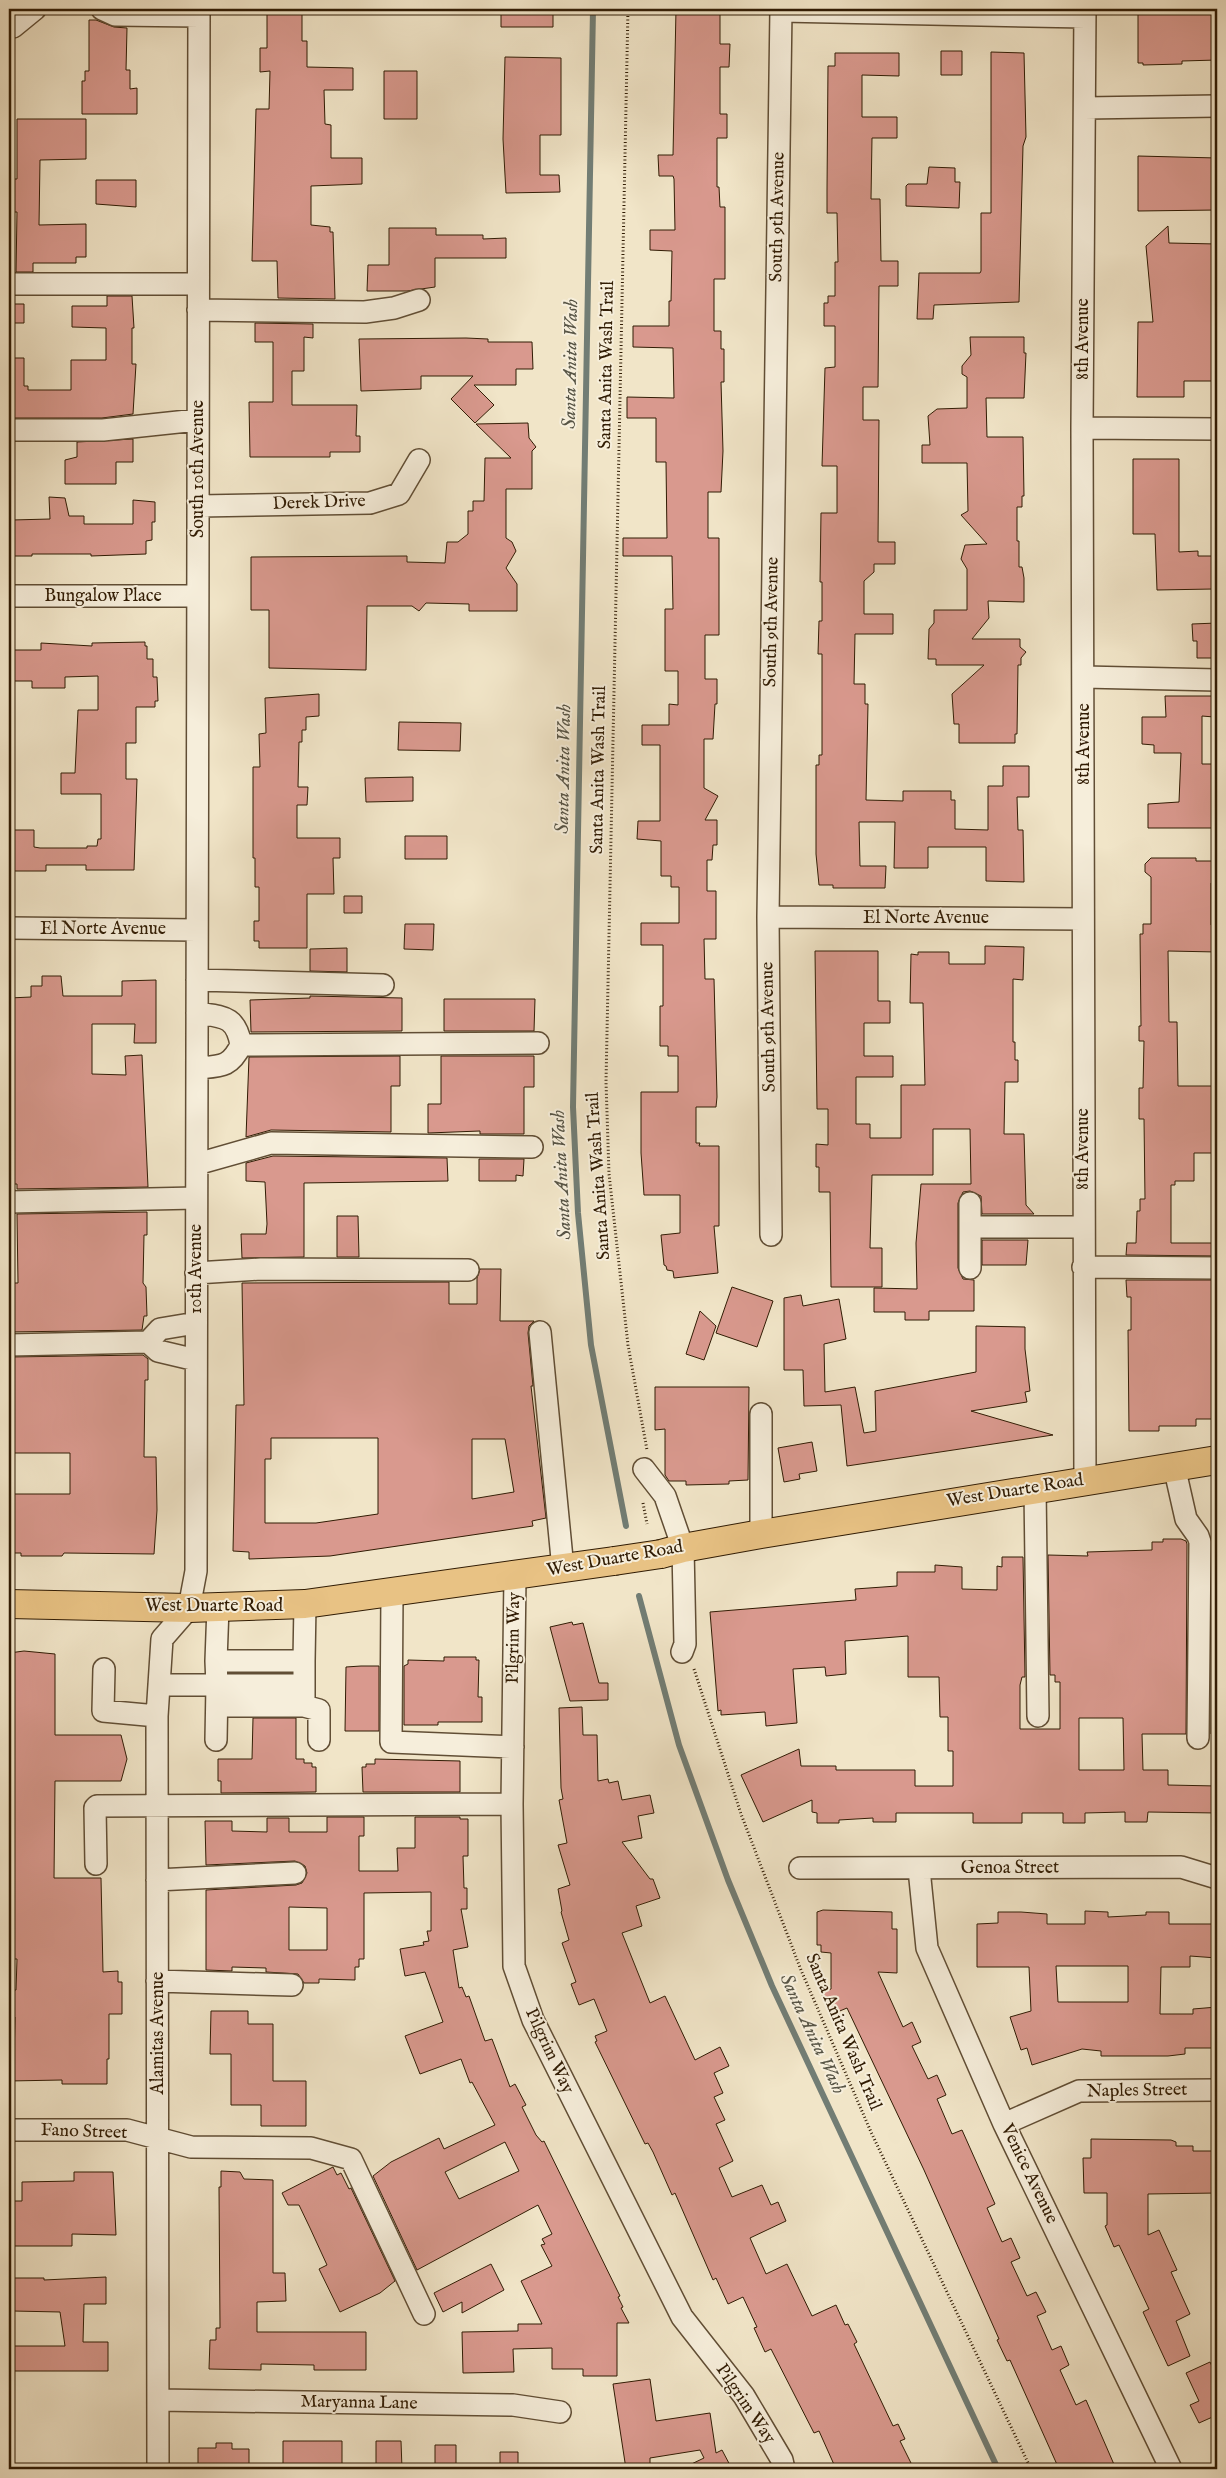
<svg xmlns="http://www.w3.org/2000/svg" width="1226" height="2478" font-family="'IM FELL English',serif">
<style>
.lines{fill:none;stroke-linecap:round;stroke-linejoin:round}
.stream{stroke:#727d74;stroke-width:6}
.building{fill:#d9998e;stroke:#311c04;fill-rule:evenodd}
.minor-casing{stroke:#614e35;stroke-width:24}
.major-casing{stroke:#311c04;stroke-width:30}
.path{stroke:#311c04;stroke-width:3;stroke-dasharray:1 2.5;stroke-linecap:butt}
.minor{stroke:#f6eedb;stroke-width:21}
.major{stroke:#e8c284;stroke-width:28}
.major-bridge-casing{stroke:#311c04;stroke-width:30;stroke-linecap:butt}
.major-bridge{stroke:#e8c284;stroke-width:28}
.labels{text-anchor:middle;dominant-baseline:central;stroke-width:4;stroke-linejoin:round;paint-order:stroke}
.street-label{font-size:18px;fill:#311c04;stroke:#f6eedb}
.water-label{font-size:19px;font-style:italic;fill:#575445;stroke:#f6eedb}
</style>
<rect width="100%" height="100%" fill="#f1e5c8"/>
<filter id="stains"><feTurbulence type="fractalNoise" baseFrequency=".004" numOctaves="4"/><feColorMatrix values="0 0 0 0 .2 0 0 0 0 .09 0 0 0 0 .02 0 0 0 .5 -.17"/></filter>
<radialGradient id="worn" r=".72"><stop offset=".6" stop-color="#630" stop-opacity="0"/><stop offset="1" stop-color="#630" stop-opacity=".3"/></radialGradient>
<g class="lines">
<path class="stream" d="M593 9 573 1107 578 1213 591 1345 626 1526
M639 1596 679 1745 728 1880 772 1986 998 2469"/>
</g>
<path class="building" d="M267 9H302V41H307V67L353 68V90H324L325 124 331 125V158H362V184L311 186V225L330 227V232H333L335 299 278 298 277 261H252L256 109H269L270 71 260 72V48H267Z
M501 9H553V27H501Z
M676 9H720V44H730L729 67H720V114H727V138H717V187H719L720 207H725V279H714V331H721V349H724V382H721L723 451 721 492H708V538H719V635H705V679H717V704H715L713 739H704V788L718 796 705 820H717V845H713L712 860H707V891H716V939H704L705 979H714L717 1097 716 1107H696V1143H700L699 1146H719V1226H714L718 1273 674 1278 673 1271 667 1270 666 1266 664 1265 661 1235 680 1233V1195H644L641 1153V1092H678V1056H668V1046H660V1006H663V945H641V923H679V887H671V876H661V841L637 839 638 821H660V745H642V725H669V704L678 705V671H665V609H673L672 556H623V538H667L666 462H656V418H627V397L674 398 673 348 633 347V326H669V301H671L672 251 650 250V230H675L674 179 673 176H659L658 155H673Z
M1138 9H1217V60L1182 61V64L1143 65V63H1138Z
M89 20H96L114 27 127 28 126 70H130V89L137 88V114H82V81H85V71H89Z
M941 51H962V75H941Z
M991 52 1024 53 1026 137 1023 146 1019 302 934 305 933 319H917L919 273H980L981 271V213H991Z
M835 53H899V76L862 75V117H897V138H872L871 199H880L881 261H898V286H879L878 387H863V420H879L878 542H895V564H874V572L864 581V614H893V634H855L854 684H865V704H868L866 800 903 801V791H951V800H955V829L988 830V786H1003V766H1029V797H1017L1018 830H1023L1024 882 986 881V847H928V868H894L895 822H859L860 866H886L885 888H833V885H819L816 854V765H819V755H822V654H818L819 621H822V582H820L821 513H837V466H822L825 368 835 367V326H824V303H828V296H835V262H838L837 213H827V190L828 66H835Z
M505 57 561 58V135H540V175H559L560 192 506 193 503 139Z
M384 71H417V119H384Z
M17 119H86V159L40 160 39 225 86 224V257H76V263H33V272H16L17 212H9V179H17Z
M1138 156 1217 158V210L1138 211Z
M929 167 955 168V182H960L959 208 906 206V186L908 184H927Z
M96 180H136V207L96 204Z
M1168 226 1169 243 1217 244 1215 341H1217V381H1184V397H1137L1138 322H1153L1146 246Z
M389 228H436V235H483V239L506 238V258H435V287L407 291H367L368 265H389Z
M107 296H132L134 328H132V364H136L133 414 102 418H9V358H24V386H28V390H71V360H106V328L72 327V306H107Z
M9 304H24V323H9Z
M255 323 313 324V338L304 337V371H292V405H357L356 436H360V452H330V457H250L249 402H273V342H255Z
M970 337H1024V353H1026L1024 398H986L987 437H1023L1024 496H1022V507H1017V541H1019V567H1022L1024 578V602L988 601 989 618 972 639H1020V647L1026 652 1021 658V665H1018L1017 734H1015V743H959V724H954L952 694 984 665H936V659H928L929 629 934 623V610H967V569L961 559 965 545 987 544 961 515 968 511 967 463H922V445H930L928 416 937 409 967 408V377L962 374V366L971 355Z
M466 338 488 339V342H532L533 369H516V385H474L494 405 475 423 451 399 473 376H421V389L361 391 359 339Z
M528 423 529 438 536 447 532 451V489H506V538L512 542 516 551 506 568 517 584V611H469V604L426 603 419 611 412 606H367L366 670 269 668V610H251V557L407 556V562L445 563 447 542H458L468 534V511H473V501H484L485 458H511L476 424Z
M133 439V462H116V484H65V460L77 457V442Z
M1133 459H1179V552L1198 551V556H1213V589L1157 590 1155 534H1133Z
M49 497 65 498 69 516H84V524H133V500L155 502V522H152V540L146 541V554L91 556V554H32V556H12V520L50 519Z
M1217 623V658H1197V641H1193L1192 624Z
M145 642V646H147V659H153V677H157L158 701H155V707H136V743H126V779H137L134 870H86V865H46V871H9V830H34V847L40 848H87V846H97L98 839H101V794H61V773H75L78 710H98V676L65 677V688H32V681H13V650H41V643L92 646V643Z
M319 694V716L306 717V730H302V742H299L298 787H308L307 805H297V838H340V858H333L334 894H307V948H259V941H254V921H259V887H255V858H253V767H260L259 734 266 733 265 698Z
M1165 696H1214V717L1202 716V764H1217V828H1148V804L1179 802 1181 753H1154V745L1142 744V717H1166Z
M399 722 461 723 460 751 398 750Z
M413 777V801L366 802 365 778Z
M405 836H447V859H405Z
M1151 858H1196V861H1217V883H1211V925L1217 924V952L1168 951 1169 1022H1177L1178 1086H1217V1153H1194V1181H1175V1185H1171V1243H1217V1256L1126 1255 1127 1243H1136L1137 1211H1140V1199H1145L1144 1119H1139V1088H1143L1144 1041H1139V1026H1141L1140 934H1143V924H1151V877L1145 872V864Z
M344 896H362V913H344Z
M405 924H434L433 950 404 949Z
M985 946 1024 947 1023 980 1013 979V1042H1015V1060H1018V1082H1005L1004 1134H1024L1026 1205 1034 1214H982L981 1196 970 1191 963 1192 958 1203V1268L963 1279 974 1280V1311H929V1320H905V1312H874V1288L917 1289 916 1243 921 1184H971L970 1129H933V1175H872L870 1248H882V1287H831L830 1192H819V1167H816V1144L828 1145V1109H817L815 951H878V1001H890V1023H864V1056H893V1077H856V1124H870V1138H901V1085H925L923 1003H910L911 954 918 955V952H949V964H985Z
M347 948V972L310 971V949Z
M42 976H61L63 996H122V981L156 980V1043H134L135 1024H92V1074L126 1075 125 1056 142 1055 148 1187 17 1189V1184H9V1094H13V1038H9V998L31 997V986H42Z
M310 996 402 998V1031L251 1032 250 1000 310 998Z
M444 999H535L534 1031H444Z
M400 1056V1086H391V1132L271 1130 246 1137 249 1057Z
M441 1056H534V1087H524V1134H480V1131L428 1133V1104H441Z
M273 1156 447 1158 448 1181 304 1183V1257L242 1258 241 1234H266L267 1224 265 1182 246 1181V1163Z
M479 1159H524L523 1176 516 1175V1181H479Z
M147 1212V1235H144L143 1283 146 1287 147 1316H144L142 1330 9 1332V1283H18L17 1214Z
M337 1216H358L359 1257H337Z
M982 1240H1028L1026 1265H982Z
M480 1269H501L500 1321H534L529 1326 528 1333 533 1386H531L546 1518 532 1521 533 1526 330 1556 249 1559V1552L233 1551 236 1405H244L242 1283 449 1282V1304H477V1278ZM271 1438H378V1514L316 1523H265V1459H271ZM472 1439H505L514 1492 472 1499Z
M1126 1280H1217V1419H1196V1426H1159V1431H1129L1128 1330H1131V1297H1127Z
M732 1287 773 1301 757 1347 716 1333Z
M801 1295 803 1306 839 1299 846 1339 824 1344 825 1392 855 1387 864 1433 876 1431 875 1391 976 1372V1326L1025 1327V1349L1030 1391 1025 1392 1027 1402 971 1411 1053 1435 847 1466 841 1405 804 1406 803 1370H784V1298Z
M700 1311 716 1326 704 1360 686 1354Z
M143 1355 148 1359V1380H145L144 1457H156L157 1510 154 1554 64 1553 62 1556H21V1553H9V1494H70V1453H9V1357Z
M655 1387H749L748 1480 729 1481V1484L686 1485V1481H669L665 1475V1429L655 1430Z
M812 1442 817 1471 799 1474 800 1479 784 1482 778 1448Z
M1163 1539H1181L1186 1541 1187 1544 1186 1734H1142L1143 1770H1168V1785L1217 1786V1813L1148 1812 1147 1822H1125V1812L1085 1813V1823H1063V1813H1022V1823H973V1813H896V1822H873V1818L839 1820V1823H817V1813L812 1812V1800L763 1822 741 1775 799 1749 801 1766H836V1770H915V1786H953V1751H948V1717H940L939 1677H908V1636L845 1641 846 1674 826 1676 825 1667 793 1669 797 1723 766 1726 765 1712 721 1715V1710L718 1711 710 1612 856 1600 855 1589 897 1586V1572H935V1565L962 1567V1589L997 1590V1566L1002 1567V1557H1023L1025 1677H1022L1020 1685V1729H1060V1682H1055V1675H1050L1048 1555 1088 1556 1087 1552 1152 1550V1542H1163ZM1079 1718H1123L1124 1770H1079Z
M1212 1541H1217V1734H1211Z
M572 1622 573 1625 583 1623 599 1683H608V1700L570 1701 550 1627Z
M24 1651 55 1654V1735H121L127 1759 121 1781H55L54 1878H101L103 1972 118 1971V1982H122V2014H109V2059H107V2084H62V2080L9 2081V2060H14L15 2017H9V1995H12V1990H16L17 1959H9V1653Z
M444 1657H476V1660H479L478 1697H482V1722H438V1725H404V1666L408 1664V1660L444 1661Z
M361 1666H379V1731H345L346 1667Z
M582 1707 583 1735H597L598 1781 608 1779 609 1783 618 1781 622 1800 650 1795 654 1813 638 1816 642 1838 622 1842 650 1879H653L660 1898 636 1906 642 1926 622 1933 650 2003 665 1996 695 2060 720 2047 729 2066 714 2073 723 2093 714 2097 725 2120 716 2124 733 2161 719 2168 732 2197 762 2185 771 2205 778 2202 786 2221 750 2238 766 2274 787 2264 812 2316 836 2305 845 2325 848 2324 857 2342 854 2344 893 2426 898 2424 905 2439 900 2441 914 2469H836L819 2431 814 2433 771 2349 765 2352 754 2328 757 2327 743 2297 728 2304 716 2278 713 2280 675 2193 672 2195 653 2152 648 2143 645 2144 595 2042 597 2041 595 2036 607 2031 594 1999 579 2005 571 1984 576 1982 562 1943 569 1940 561 1912 562 1911 558 1889 570 1885 558 1845 567 1843 559 1800 563 1799 561 1788 559 1708Z
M253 1718H296V1759H304V1763H312V1767H316V1792L221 1793V1781H218V1759H252Z
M375 1759 460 1761V1792H363L362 1767H366V1764H375Z
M327 1817H364V1836H359V1871H398L397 1848H415V1817H460V1819H468V1856H463L464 1888H467V1909H461L468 1947 453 1950 459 1988 462 1987 466 1997 469 1996 485 2041 492 2039 510 2087 515 2084 526 2105 522 2107 536 2135 542 2142 544 2141 620 2296 618 2297 623 2307 621 2308 629 2323H617V2376H583V2369H552V2348L513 2349 514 2372 463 2373 462 2332 518 2331V2324H542L521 2281 552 2266 541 2245 545 2244 542 2239 552 2234 538 2205 417 2270 373 2176 391 2162 439 2138 444 2149 495 2125 472 2082 470 2083 461 2059 420 2074 405 2036 443 2022 425 1972 405 1976 400 1949 424 1945 423 1942 429 1941 427 1931H431V1892L364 1893V1959H359V1967H355V1980L319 1979V1983H304L298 1974 266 1972V1968L232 1967V1971L206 1970V1890L296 1885 302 1883 307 1873 305 1866 295 1861 206 1865 205 1821H232V1831L267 1832V1818H289V1832H327ZM289 1907 327 1908V1950H289ZM505 2142 519 2171 459 2199 445 2172Z
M823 1910 892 1912V1929H897V1973L878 1972 903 2027 912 2022 921 2042 912 2046 928 2079 937 2075 946 2095 937 2099 952 2134 962 2130 995 2204 987 2208 1002 2242 1011 2238 1020 2258 1011 2262 1027 2296 1036 2292 1046 2312 1037 2316 1052 2350 1061 2346 1069 2365 1060 2370 1076 2405 1086 2400 1116 2469H1059L1010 2360 1007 2361 997 2340 999 2339 924 2170 847 2008 830 2015 821 1992 831 1989V1953L821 1952V1945H817V1912Z
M1085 1911 1108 1912V1917L1146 1915V1912H1169V1924H1217V1958L1190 1956V1967H1161L1160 2014H1193V2009L1217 2007V2048H1185V2054L1168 2056H1101V2051L1082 2049 1032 2065 1027 2048 1021 2050 1010 2017 1031 2011 1029 1967H977V1924L998 1923V1912H1021L1047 1914V1924H1085ZM1056 1966H1128V2002H1058Z
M211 2011H248V2024H273V2081H306V2126H261V2105H231V2054H210Z
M1091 2139 1171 2140 1176 2142V2146H1193V2151H1217V2193L1148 2194V2235L1159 2230 1177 2270 1171 2272 1190 2314 1176 2321 1190 2356 1168 2366 1143 2312 1149 2309 1119 2245 1114 2247 1105 2226 1107 2225V2193H1084L1083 2158H1091Z
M333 2167 337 2175 341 2173 349 2189 351 2188 395 2281 380 2293 340 2312 319 2269 327 2265 310 2228 299 2205H288L282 2193Z
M221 2171 240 2172 244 2179 273 2180V2273H285L286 2301 257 2302V2332H366V2370H314V2365L261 2364V2370L209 2369 210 2340H216V2328H220L219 2187H221Z
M74 2172H113L116 2235 72 2234V2246H9V2201H22V2182L74 2181Z
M491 2264 504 2290 462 2313V2302L443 2312 434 2293Z
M106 2277V2304H84L83 2342H108V2371H9V2346H65L60 2312 13 2311V2304H9V2278H44V2280Z
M1210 2362 1217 2377V2415L1199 2423 1190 2405 1199 2401 1186 2373Z
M650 2379 656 2421 710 2413 716 2453 722 2450 732 2469H681L704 2458 700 2450 650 2458V2469H626L613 2384Z
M283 2441H342V2469H283Z
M376 2441H401L402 2469H376Z
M216 2443H232V2449H249V2469H198V2448H216Z
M435 2445H456V2469H435Z
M500 2452H518V2469H500Z"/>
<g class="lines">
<defs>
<path id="minor" d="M102 9 115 15 199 16
M1085 9 1082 428 1085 1480
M781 11 1085 17
M13 27 35 9
M1085 108 1217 106
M9 284H198
M198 310 365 312 394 308 419 300
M1082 428 1217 429
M9 430H103L197 420
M199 506 370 503 399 494 419 460
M9 596H197
M1084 677 1217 680
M768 917 1083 919
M9 928 196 930
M197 980 383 985
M197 1013C222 1017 236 1015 241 1045 230 1068 220 1066 197 1068
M241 1045 538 1043
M197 1164 271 1143 532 1147
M9 1202 196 1198
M970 1203V1268
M970 1227H1083
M771 1235 768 917 781 9
M1083 1267 1217 1268
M196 1273 261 1269 468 1270
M540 1332 563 1569
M9 1345 148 1342
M196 1360 158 1351 148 1342 160 1329 196 1323
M1174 1466 1186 1519 1198 1536 1200 1542 1198 1738
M644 1469 665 1496 683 1548 685 1644 682 1652
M1035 1488 1038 1716
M761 1534V1414
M515 1576 512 1804 514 1966 533 2020 682 2317 744 2396 782 2460 784 2469
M392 1593 391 1742 513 1747
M218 1607 216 1661H304L305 1604
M216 1661 217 1685H304V1661
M104 1669 103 1711 157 1716
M159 1685H217L216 1740
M217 1706H304V1685
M304 1706 319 1710V1740
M96 1864 95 1808 97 1806 512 1804
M800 1868 1181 1867 1217 1878
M919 1869 927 1948 1004 2124 1171 2469
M157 1880 295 1873
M157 1981 292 1985
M1004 2124 1079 2091 1216 2090
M9 2130H127L191 2147 311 2148 351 2159 424 2314
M158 2400 513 2405 560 2412
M158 2469 157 1716 162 1639 189 1608 196 1571 199 9"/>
<path id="major" d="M661 1554 683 1548 761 1534 1217 1460
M9 1604 189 1608 305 1604 614 1561"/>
</defs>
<use href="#minor" class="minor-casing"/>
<use href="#major" class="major-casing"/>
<path class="path" d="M628 9 606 1082 609 1174 628 1345 647 1450
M643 1503 647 1524
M694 1669 741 1814 801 1970 871 2132 1031 2469"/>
<use href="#minor" class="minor"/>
<use href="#major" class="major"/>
<defs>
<path id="major-bridge" d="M614 1561 661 1554"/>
</defs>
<use href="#major-bridge" class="major-bridge-casing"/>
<use href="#major-bridge" class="major-bridge"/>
</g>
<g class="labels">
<g class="street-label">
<text transform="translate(778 217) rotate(-89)">South 9th Avenue</text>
<text transform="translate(1083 339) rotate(-90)">8th Avenue</text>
<text transform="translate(607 365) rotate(-89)">Santa Anita Wash Trail</text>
<text transform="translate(198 469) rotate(-90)">South 10th Avenue</text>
<text transform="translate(319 503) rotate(-2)">Derek Drive</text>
<text x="103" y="596">Bungalow Place</text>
<text transform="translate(772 622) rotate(-89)">South 9th Avenue</text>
<text transform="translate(1084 744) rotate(-90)">8th Avenue</text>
<text transform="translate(599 770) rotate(-89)">Santa Anita Wash Trail</text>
<text x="926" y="918">El Norte Avenue</text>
<text x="103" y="929">El Norte Avenue</text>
<text transform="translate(769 1027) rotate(-91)">South 9th Avenue</text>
<text transform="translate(1083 1149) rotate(-90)">8th Avenue</text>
<text transform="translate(599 1176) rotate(-94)">Santa Anita Wash Trail</text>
<text transform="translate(196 1269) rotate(-90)">10th Avenue</text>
<text transform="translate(1015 1491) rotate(-9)">West Duarte Road</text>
<text transform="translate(615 1559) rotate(-10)">West Duarte Road</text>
<text x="214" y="1606">West Duarte Road</text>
<text transform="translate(514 1638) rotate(-89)">Pilgrim Way</text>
<text x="1010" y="1868">Genoa Street</text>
<text transform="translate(843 2032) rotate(67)">Santa Anita Wash Trail</text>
<text transform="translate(158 2033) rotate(-90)">Alamitas Avenue</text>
<text transform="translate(549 2051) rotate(65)">Pilgrim Way</text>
<text transform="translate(1137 2091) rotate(-1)">Naples Street</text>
<text transform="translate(84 2132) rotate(2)">Fano Street</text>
<text transform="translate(1029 2174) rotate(64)">Venice Avenue</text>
<text transform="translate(359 2403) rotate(1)">Maryanna Lane</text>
<text transform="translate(745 2404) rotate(56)">Pilgrim Way</text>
</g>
<g class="water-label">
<text transform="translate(571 364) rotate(-89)">Santa Anita Wash</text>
<text transform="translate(564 769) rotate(-89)">Santa Anita Wash</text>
<text transform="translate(562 1175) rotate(-93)">Santa Anita Wash</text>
<text transform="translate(812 2034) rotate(65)">Santa Anita Wash</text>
</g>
</g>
<rect width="1226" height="2478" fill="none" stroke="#f1e5c8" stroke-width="30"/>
<rect x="10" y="10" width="1206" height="2458" fill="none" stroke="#311c04" stroke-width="2.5"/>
<rect x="15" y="15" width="1196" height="2448" fill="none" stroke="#311c04"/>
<rect width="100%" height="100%" filter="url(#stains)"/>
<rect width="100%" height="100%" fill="url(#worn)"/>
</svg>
